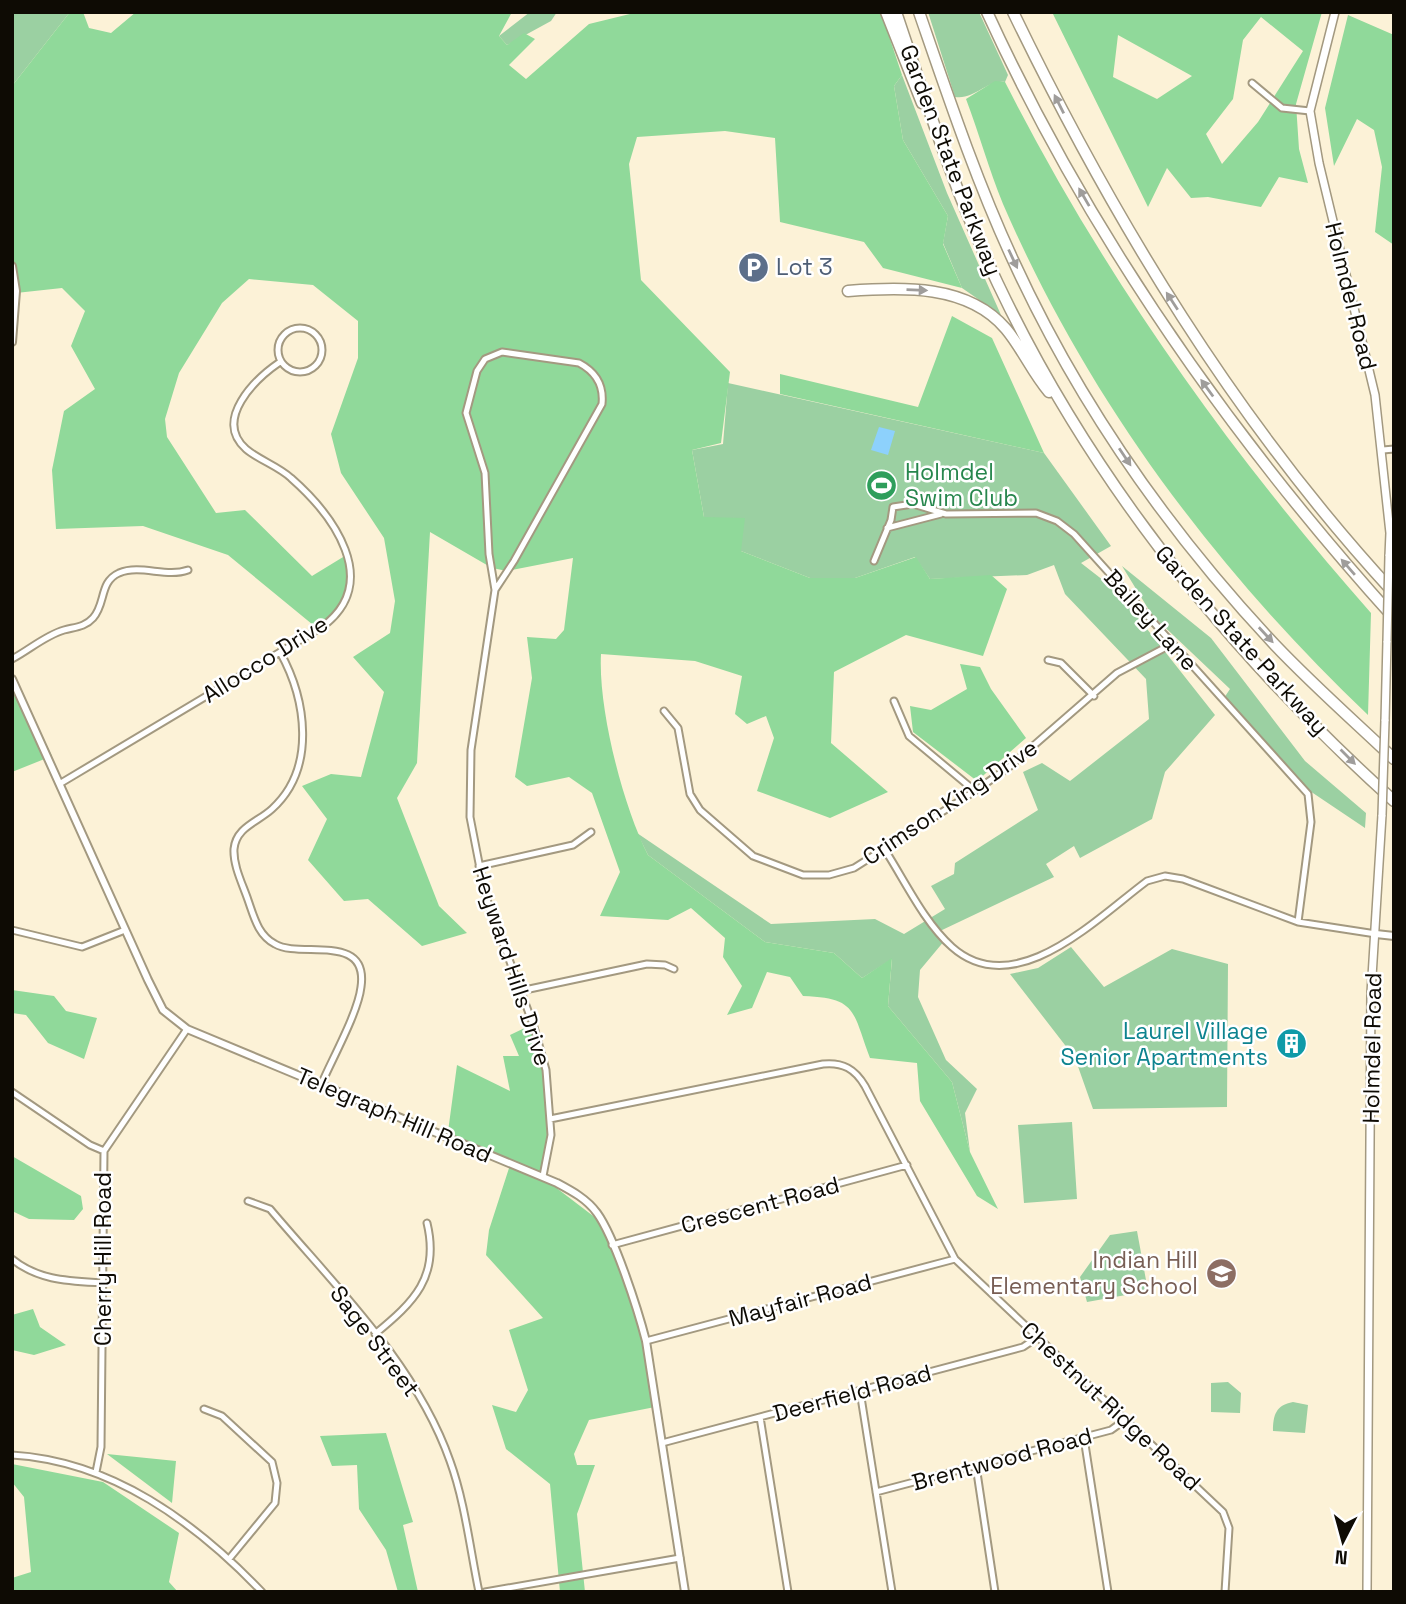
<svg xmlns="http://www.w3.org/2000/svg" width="1406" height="1604" font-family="'Space Grotesk',sans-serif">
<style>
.green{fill:#9bd0a2}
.forest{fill:#90d99a;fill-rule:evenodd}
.water{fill:#8dd1fc}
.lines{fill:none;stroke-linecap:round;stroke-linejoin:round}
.minor-casing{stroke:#a39980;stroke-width:9}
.tertiary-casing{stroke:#a39980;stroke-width:10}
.secondary-casing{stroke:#a39980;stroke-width:10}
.motorway-casing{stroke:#a39980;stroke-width:13}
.minor{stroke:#fff;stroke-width:5}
.tertiary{stroke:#fff;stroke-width:6}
.secondary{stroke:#fff;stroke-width:7}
.motorway{stroke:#fff;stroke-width:10}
.secondary-bridge-casing{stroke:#a39980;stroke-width:10;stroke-linecap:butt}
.secondary-bridge{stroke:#fff;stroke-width:7}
.oneway{fill:#9f9d9b}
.labels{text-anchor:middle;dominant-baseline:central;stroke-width:5;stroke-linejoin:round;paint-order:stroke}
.street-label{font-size:23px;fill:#0e0b04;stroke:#fff}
.service-label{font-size:23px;fill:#4e5e75;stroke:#fff;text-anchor:start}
.leisure-label{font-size:23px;fill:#27864d;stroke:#fff;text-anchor:start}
.culture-label{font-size:23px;fill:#0d838f;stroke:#fff;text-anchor:end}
.education-label{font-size:23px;fill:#785e54;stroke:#fff;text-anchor:end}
</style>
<rect width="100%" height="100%" fill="#fcf2d7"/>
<path class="green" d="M12 12H70L12 86Z
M530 12H557L551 21 507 45 499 36Z
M928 12H979L1008 75 1005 82C986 80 975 100 955 97Z
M902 75 947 193 1001 315 962 288 943 243 948 216 903 140 894 86Z
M728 383 1044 453 1111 546 1081 563 1117 591 1215 715 1165 772 1152 819 1080 858 1074 846 1046 864 1054 877 940 931 945 940 920 970 918 997 946 1060 977 1089 965 1113 970 1152 952 1082 888 1006 892 959 862 978 834 953 765 942 648 855 637 833 771 924 875 919 904 934 945 909 931 886 954 874 955 863 1038 810 1023 772 1042 763 1070 781 1149 719 1146 679 1065 594 1054 565 1027 575 930 579 915 557 855 578H810L741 551 704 517 692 450 723 444Z
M1122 566 1211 638 1305 761 1366 813 1365 828 1304 787 1224 698 1230 689 1152 615Z
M1071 947 1104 987 1172 949 1228 964 1227 1107 1093 1109 1075 1058 1010 974 1038 968Z
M1072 1122 1077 1199 1024 1203 1018 1125Z
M1137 1231 1148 1291 1087 1302 1080 1277 1110 1235Z
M1228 1382 1241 1393 1240 1413 1211 1412V1383Z
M1293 1402 1308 1405 1305 1433 1273 1431C1273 1415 1276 1405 1293 1402Z"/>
<path class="forest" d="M70 12H83L89 28 111 33 136 12H512L499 36 507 45 524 33 535 39 509 65 526 79 589 24 638 12H881L902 75 894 86 903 140 948 216 943 244 962 288 883 268 864 242 780 222 775 138 725 131 637 137 629 164 641 280 730 372 721 443 692 450 704 517 745 518 741 551 810 578H855L916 557 930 579 991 575 1007 589 983 656 906 635 834 672 831 743 888 792 830 818 757 791 774 738 766 716 747 724 735 714 742 676 695 661 601 654C598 709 623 806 648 855L765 942 834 953 862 978 892 958 888 1006 952 1082 970 1152 998 1209 977 1196 920 1101 917 1063 870 1058C852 1011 858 998 803 996L790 977 767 972 752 1008 727 1015 742 986 723 957 725 938 691 908 668 920 600 916 620 872 592 793 569 777 527 786 515 777 532 678 527 637 556 639 564 630 573 558 507 571 492 568 430 532 417 763 397 798 439 906 467 933 422 946 368 899 344 901 308 860 327 819 302 786 331 774 361 777 384 692 353 657 390 633 395 601 384 538 341 473 331 434 358 358V321L313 285 249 279 222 303 179 373 165 419 167 437 216 513 245 510 312 576 348 554 346 600 318 629 228 555 143 526 56 529 52 470 64 411 95 389 71 346 85 311 62 288 16 293 12 280V86Z
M1052 12H1322L1296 104 1299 149 1308 183 1279 177 1261 207 1208 197 1191 198 1167 168 1148 207ZM1261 17 1303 51 1258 122 1222 164 1206 134 1233 99 1243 40ZM1118 35 1192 76 1157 99 1113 77Z
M1348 15 1394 35V245L1375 232 1382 167 1374 130 1357 119 1334 166 1325 108Z
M995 81 1005 82C1103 275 1228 451 1371 613L1368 715C1215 569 1088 400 1003 204 989 170 979 133 966 99Z
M952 316 992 338 1044 453 780 394V374L918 407Z
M960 664 980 667 991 689 1026 738 977 781 913 732 910 706 931 710 967 689Z
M12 673 52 756 12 772Z
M12 990 54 996 66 1011 97 1018 84 1059 48 1043 26 1015 12 1013Z
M533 1024 551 1100 546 1180 605 1225 643 1332 655 1407 589 1420 574 1454 577 1465H595L577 1514 585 1592H560L550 1484 506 1449 492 1405 516 1412 528 1390 509 1330 543 1318 486 1255 489 1230 510 1165 447 1139 457 1065 510 1091 503 1056H519L510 1035Z
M12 1156 81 1196 83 1209 74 1220 29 1219 12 1211Z
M33 1309 40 1327 66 1345 34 1355 12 1350V1315Z
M386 1433 413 1522 403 1525 418 1592H398L386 1550 359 1509 357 1465 332 1466 320 1436Z
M107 1454 176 1461 172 1503Z
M12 1464 103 1482 179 1533 169 1582 178 1592H12V1578L31 1572 24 1497 12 1482Z"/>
<path class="water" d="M879 427 895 431 888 455 871 450Z"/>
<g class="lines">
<defs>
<path id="minor" d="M1252 83 1282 108 1310 111
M278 350a22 22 0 1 1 44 0a22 22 0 1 1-44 0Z
M1383 450 1394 449
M887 528 941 514
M874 561 891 520 893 507 913 504 946 514 1036 513 1057 521 1074 534 1308 794 1311 822 1298 922
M495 590 489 554 485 473 466 413 477 371 485 359 502 352 579 363C596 372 604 385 602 404L514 561 495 590 471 750 470 817 485 894 534 1027 546 1070 551 1135 543 1176
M280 652C306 699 317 768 272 809 258 822 236 827 234 849 233 866 243 885 248 900 254 917 258 935 275 944 300 959 369 932 361 987 358 1013 332 1059 321 1085
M12 659C29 650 46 635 64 630 75 627 85 627 93 618 106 604 99 582 119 573 141 564 166 578 188 570
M1048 660 1061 663 1094 696
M894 701 909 736 975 791
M664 711 678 728 690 794 700 810 753 856 803 875H829L854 868 975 791 1009 767 1117 673 1172 644
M61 783 322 627C383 582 333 515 291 478 278 466 259 460 246 449 213 420 255 379 280 362
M885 850C905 881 924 922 952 947 1015 1003 1097 918 1147 881L1165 876 1183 879 1298 922 1376 934
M479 866 573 845 591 832
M12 930 82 947 125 930
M520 991 647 964 665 965 674 969
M12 1092 90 1145 104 1151
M550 1119 823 1064C843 1062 855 1069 865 1086L955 1259 1223 1512 1229 1528 1225 1592
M248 1201 270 1209C335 1286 416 1364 450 1461 465 1502 470 1549 479 1592
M612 1245 907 1165
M12 1259C39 1281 70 1281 103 1283
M375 1334C414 1302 440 1277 427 1223
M646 1341 955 1259
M860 1391 892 1592
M204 1409 222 1416 272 1462 277 1483 275 1503 229 1559
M760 1417 788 1592
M1084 1438 1108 1592
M662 1443 1023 1347 1038 1337
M12 1455C112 1461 195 1522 262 1592
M976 1466 995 1592
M96 1472 101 1447 104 1151 187 1029
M876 1492 1111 1430 1125 1420
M485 1592 680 1558"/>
<path id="tertiary" d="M12 266 16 291 12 342
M12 679 148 980 163 1010 187 1029 557 1183C572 1191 587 1199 597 1213 615 1238 638 1310 646 1341L685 1592
M1376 934 1394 936"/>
<path id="secondary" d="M1335 12 1310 111 1319 163 1375 395 1390 533 1389 556
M1385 721 1387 641
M1367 1592 1371 993 1382 815"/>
<path id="motorway" d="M886 12 922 103
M896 12C927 104 956 196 998 284 1092 482 1231 654 1394 801
M919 12C948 96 976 180 1013 260 1078 402 1169 532 1275 645 1313 685 1354 721 1394 759
M987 12C1089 235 1230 436 1394 618
M1013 12C1114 221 1236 422 1394 593
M848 291C902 287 968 284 1006 329 1022 348 1032 372 1049 392"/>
</defs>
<use href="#minor" class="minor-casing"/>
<use href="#tertiary" class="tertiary-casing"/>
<use href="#secondary" class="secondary-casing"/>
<use href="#motorway" class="motorway-casing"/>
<use href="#minor" class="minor"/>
<use href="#tertiary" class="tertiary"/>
<use href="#secondary" class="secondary"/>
<use href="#motorway" class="motorway"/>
<defs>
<path id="secondary-bridge" d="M1387 641 1389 556
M1382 815 1385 721"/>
</defs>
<use href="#secondary-bridge" class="secondary-bridge-casing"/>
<use href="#secondary-bridge" class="secondary-bridge"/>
</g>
<defs><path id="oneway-solid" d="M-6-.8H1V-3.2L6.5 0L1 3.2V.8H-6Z" transform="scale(1.75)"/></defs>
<g class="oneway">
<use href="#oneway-solid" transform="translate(1059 104) rotate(-117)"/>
<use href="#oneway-solid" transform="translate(1084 197) rotate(-120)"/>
<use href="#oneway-solid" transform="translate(1013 259) rotate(65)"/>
<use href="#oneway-solid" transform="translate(917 290) rotate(2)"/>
<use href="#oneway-solid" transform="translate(1172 301) rotate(-123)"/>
<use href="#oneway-solid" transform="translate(1207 388) rotate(-126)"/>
<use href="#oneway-solid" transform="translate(1125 457) rotate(56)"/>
<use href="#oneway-solid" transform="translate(1348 567) rotate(-131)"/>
<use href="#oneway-solid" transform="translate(1266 635) rotate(47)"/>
<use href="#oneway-solid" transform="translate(1348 757) rotate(45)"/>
</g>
<defs>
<symbol id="parking-disc" viewBox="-11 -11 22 22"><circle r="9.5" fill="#5c6f8a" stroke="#fff"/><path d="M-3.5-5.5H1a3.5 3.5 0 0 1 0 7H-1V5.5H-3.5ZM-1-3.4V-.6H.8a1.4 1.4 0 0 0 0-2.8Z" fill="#fff"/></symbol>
<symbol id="stadium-disc" viewBox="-11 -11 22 22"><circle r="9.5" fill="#2e9e5b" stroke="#fff"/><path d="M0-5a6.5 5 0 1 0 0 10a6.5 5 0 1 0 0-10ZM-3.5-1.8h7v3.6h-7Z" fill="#fff"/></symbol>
<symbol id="building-disc" viewBox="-11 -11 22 22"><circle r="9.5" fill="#0f9aa8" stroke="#fff"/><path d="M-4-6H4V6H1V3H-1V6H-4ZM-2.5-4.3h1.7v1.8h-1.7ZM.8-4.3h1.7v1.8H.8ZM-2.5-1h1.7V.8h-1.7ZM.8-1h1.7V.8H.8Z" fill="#fff"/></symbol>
<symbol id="school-disc" viewBox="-11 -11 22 22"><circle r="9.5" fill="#8d6e63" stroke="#fff"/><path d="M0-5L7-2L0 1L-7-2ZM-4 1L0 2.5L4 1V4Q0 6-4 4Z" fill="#fff"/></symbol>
</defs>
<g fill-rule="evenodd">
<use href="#parking-disc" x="736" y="250" width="35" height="35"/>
<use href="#stadium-disc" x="864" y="468" width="35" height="35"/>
<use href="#building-disc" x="1274" y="1026" width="35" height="35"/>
<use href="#school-disc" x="1204" y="1256" width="35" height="35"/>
</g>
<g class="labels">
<g class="street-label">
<text transform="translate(951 160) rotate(69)">Garden State Parkway</text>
<text transform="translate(1351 296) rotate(76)">Holmdel Road</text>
<text transform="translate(1151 620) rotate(48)">Bailey Lane</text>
<text transform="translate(1242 640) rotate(48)">Garden State Parkway</text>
<text transform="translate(265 659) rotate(-32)">Allocco Drive</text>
<text transform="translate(950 802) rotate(-34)">Crimson King Drive</text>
<text transform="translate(512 966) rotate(72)">Heyward Hills Drive</text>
<text transform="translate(1372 1048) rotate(-89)">Holmdel Road</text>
<text transform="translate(394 1115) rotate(23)">Telegraph Hill Road</text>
<text transform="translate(760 1205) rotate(-15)">Crescent Road</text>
<text transform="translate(103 1259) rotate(-90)">Cherry Hill Road</text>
<text transform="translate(800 1300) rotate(-15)">Mayfair Road</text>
<text transform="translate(375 1341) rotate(53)">Sage Street</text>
<text transform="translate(852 1393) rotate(-15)">Deerfield Road</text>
<text transform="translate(1111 1406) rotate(43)">Chestnut Ridge Road</text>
<text transform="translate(1002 1459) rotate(-15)">Brentwood Road</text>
</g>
<g class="service-label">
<text x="776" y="267">Lot 3</text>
</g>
<g class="leisure-label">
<text x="905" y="472">Holmdel<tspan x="905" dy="26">Swim Club</tspan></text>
</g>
<g class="culture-label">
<text x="1268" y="1031">Laurel Village<tspan x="1268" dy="26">Senior Apartments</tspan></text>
</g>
<g class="education-label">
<text x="1198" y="1260">Indian Hill<tspan x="1198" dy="26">Elementary School</tspan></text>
</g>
</g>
<rect width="1406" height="1604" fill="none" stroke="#0e0b04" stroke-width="28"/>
<g transform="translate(1343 1541) rotate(186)" stroke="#ffffff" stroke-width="5" paint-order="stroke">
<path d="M0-5L12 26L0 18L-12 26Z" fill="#0e0b04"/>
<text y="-10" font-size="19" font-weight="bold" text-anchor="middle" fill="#0e0b04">N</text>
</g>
</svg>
